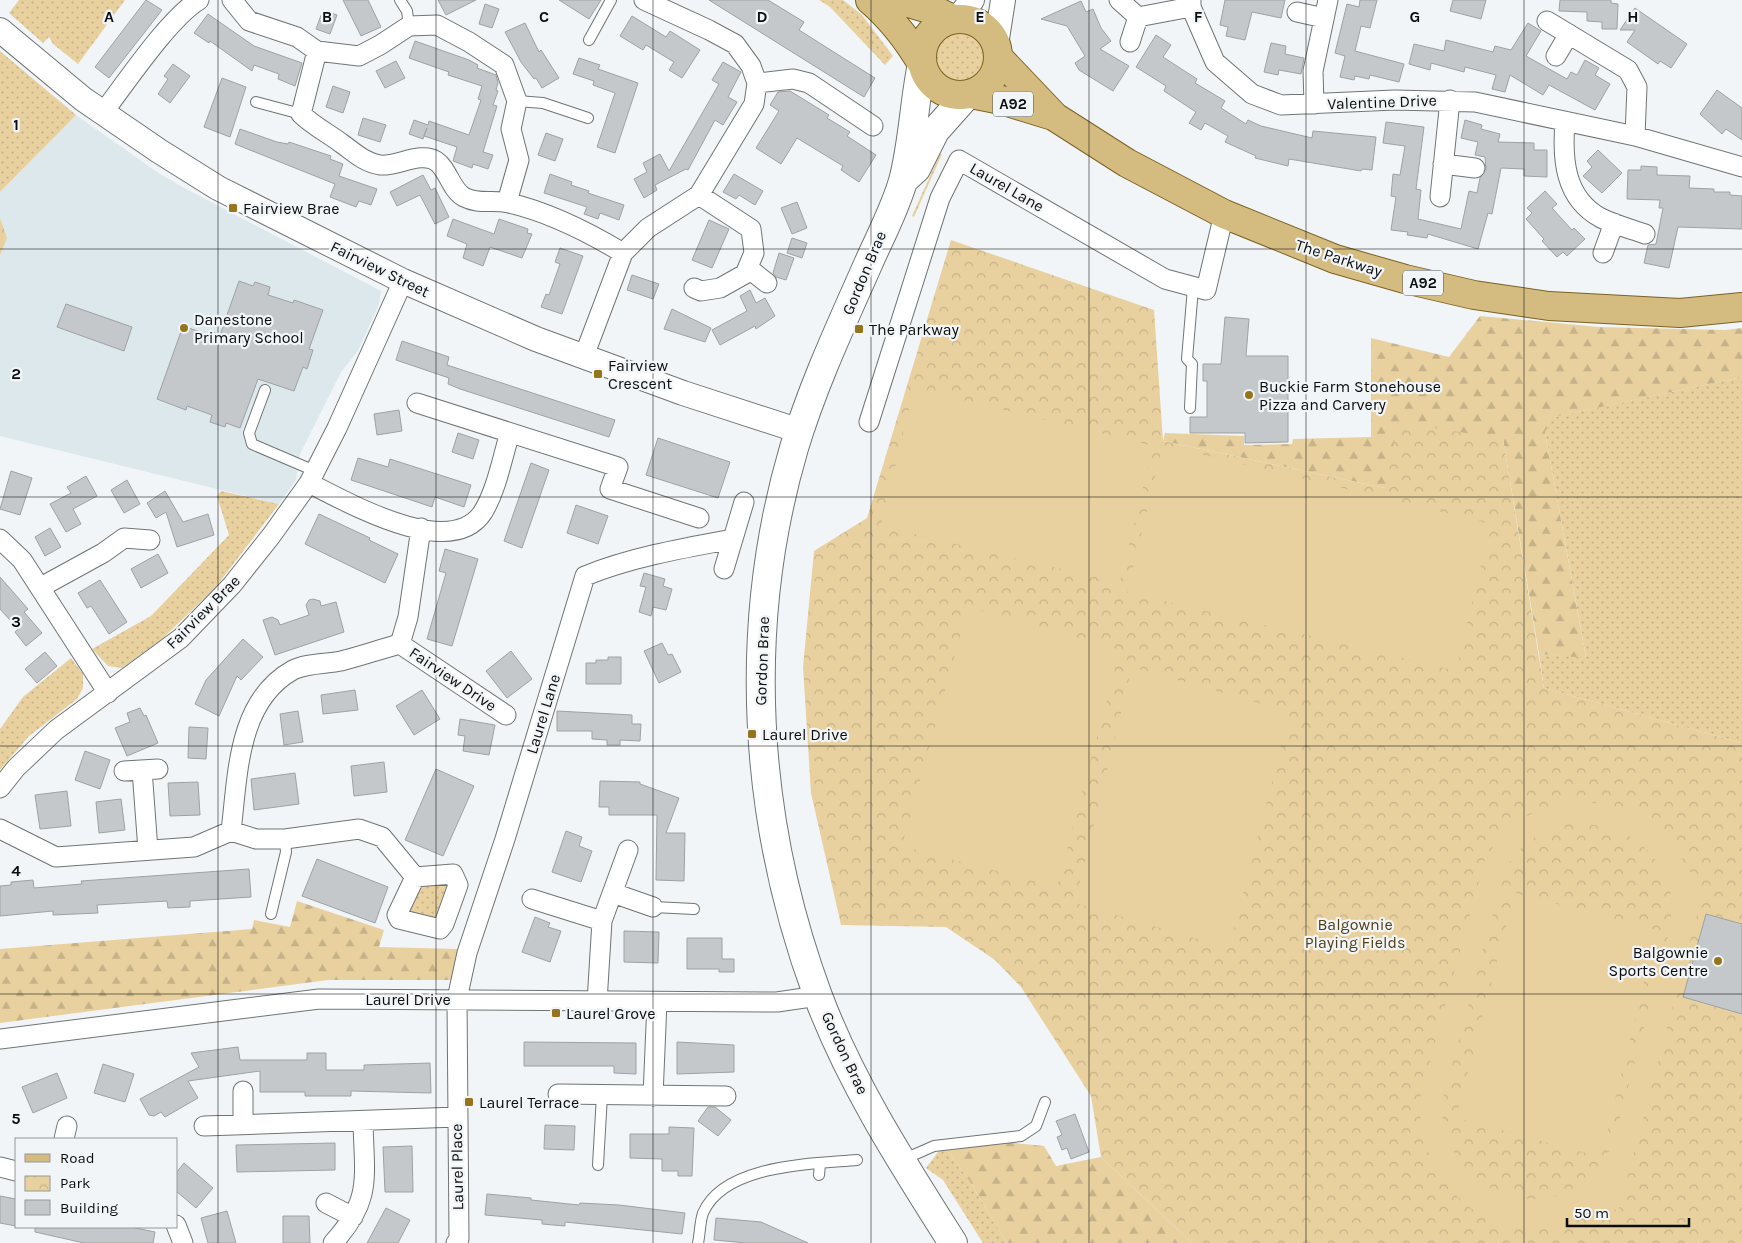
<svg xmlns="http://www.w3.org/2000/svg" width="1742" height="1243" font-family="Karla,sans-serif">
<style>
.built{fill:#dce8ec}
.grass{fill:url(#grass-dots)}
.forest{fill:url(#forest-firs)}
.park{fill:url(#park-crowns)}
.pitch{fill:#e8d19f;fill-rule:evenodd}
.building{fill:#c4c8ca;stroke:#9ea2a3}
.lines{fill:none;stroke-linecap:round;stroke-linejoin:round}
.service-casing{stroke:#707475;stroke-width:12}
.minor-casing{stroke:#707475;stroke-width:21}
.tertiary-casing{stroke:#707475;stroke-width:26}
.secondary-casing{stroke:#707475;stroke-width:30}
.primary-casing{stroke:#7c6222;stroke-width:30}
.service{stroke:#fff;stroke-width:10}
.minor{stroke:#fff;stroke-width:19}
.tertiary{stroke:#fff;stroke-width:24}
.secondary{stroke:#fff;stroke-width:28}
.primary{stroke:#d4bc80;stroke-width:28}
.grid{fill:none;stroke:#0c0d0e;stroke-width:1;stroke-opacity:0.55}
.poi-dot{fill:#95741c;stroke:#f1f5f7;stroke-width:2}
.labels{text-anchor:middle;dominant-baseline:central;stroke-width:4.5;stroke-linejoin:round;paint-order:stroke}
.shield{fill:#f1f5f7;stroke:#515354;stroke-width:1}
.shield-label{font-size:15px;font-weight:bold;fill:#0c0d0e}
.street-label{font-size:16px;fill:#0c0d0e;stroke:#f1f5f7}
.poi-label{font-size:16px;fill:#0c0d0e;stroke:#f1f5f7;text-anchor:start}
.park-label{font-size:16px;fill:#513f14;stroke:#f1f5f7}
.grid-label{font-size:16px;text-anchor:middle;font-weight:bold;fill:#0c0d0e;stroke:#f1f5f7;stroke-width:4.5;stroke-linejoin:round;paint-order:stroke}
</style>
<defs>
<pattern id="grass-dots" width="8" height="8" patternUnits="userSpaceOnUse" patternTransform="scale(1.25)"><rect width="8" height="8" fill="#e8d19f"/><path d="M2 2h.1M6 6h.1" fill="none" stroke="#c6b288" stroke-width="1.8" stroke-linecap="round"/></pattern>
<pattern id="forest-firs" width="22" height="20" patternUnits="userSpaceOnUse" patternTransform="scale(1.25)"><rect width="22" height="20" fill="#e8d19f"/><path d="M5 1l3.5 6h-7zM16 11l3.5 6h-7z" fill="#c6b288"/></pattern>
<pattern id="park-crowns" width="20" height="18" patternUnits="userSpaceOnUse" patternTransform="scale(1.25)"><rect width="20" height="18" fill="#e8d19f"/><path d="M2 6a3 3 0 1 1 6 0M12 15a3 3 0 1 1 6 0" fill="none" stroke="#c6b288"/></pattern>
</defs>
<rect width="100%" height="100%" fill="#f1f5f7"/>
<path class="built" d="M76 115 160 174 188 190 381 291 379 304 358 351 341 372 300 454 296 480 279 504 0 436V192Z"/>
<path class="grass" d="M19 0H125L78 64 53 44 49 37 43 43 9 13Z
M819 0H843L862 15 893 56 885 65 830 7Z
M934 57a25 25 0 1 1 50 0a25 25 0 1 1-50 0Z
M0 51 76 115 0 192Z
M940 154H942L914 217 912 216Z
M1742 377V743L1544 688 1539 654 1586 657 1545 432 1553 417Z
M221 491 279 504 215 588 162 639 122 668 108 666 92 649 151 616 229 535 217 496Z
M71 658 83 674V688L77 699 29 736 0 770V729L23 697Z
M449 880 435 922 408 913 418 886Z
M941 1148H945L967 1177 1007 1243H983L943 1180 926 1168Z"/>
<path class="forest" d="M1480 316 1599 327 1725 330 1742 328V377L1554 417 1545 432 1586 658 1539 654 1503 439 1385 488 1163 441 1165 433 1244 436V445L1292 444 1293 439 1371 437V338L1449 357Z
M297 901 384 930 379 947 458 949 455 980H328L0 1023V949L252 929 254 920 290 927Z
M1005 1142 1044 1146 1056 1166 1101 1157 1192 1243H1007L967 1177 945 1148Z"/>
<path class="park" d="M0 218 7 238 0 255Z
M951 240 1154 310 1163 441 1385 488 1398 422 1503 439 1544 688 1742 743V1243H1192L1101 1157 1091 1096 1021 987 995 960 946 927 841 925 811 793 803 667 814 551 867 518Z"/>
<path class="pitch" d="M914 388 1153 446 1120 583 881 526Z
M1163 445 1491 524 1456 671 1127 592Z
M968 607 1120 650 1057 887 902 846Z
M1132 667 1290 712 1229 948 1075 903Z
M1571 801C1649 804 1665 830 1703 892L1619 1209C1590 1216 1553 1229 1523 1229 1508 1230 1492 1223 1480 1215 1440 1188 1418 1148 1420 1099L1485 859C1508 823 1530 809 1571 801ZM1573 823C1612 824 1648 837 1664 876 1666 881 1670 888 1671 894 1672 904 1671 915 1671 925L1613 1144C1605 1159 1597 1172 1583 1182 1521 1228 1439 1175 1442 1102L1505 869C1522 842 1542 829 1573 823Z
M1515 893 1657 930 1601 1157 1456 1118Z"/>
<path class="building" d="M146 0 162 10 109 78 95 67Z
M343 0H368L381 27 361 36Z
M438 0H476L446 15Z
M559 0H601L589 19Z
M709 0H768L804 22 799 30 875 78 864 97Z
M1225 0H1285L1281 18 1252 12 1245 40 1226 36 1228 27 1220 25Z
M1360 0H1377L1370 28 1361 26 1355 51 1404 64 1399 82 1370 75 1369 79 1355 76 1354 80 1340 77 1345 56 1335 53 1347 4 1359 7Z
M1453 0H1486L1481 19 1450 11Z
M1560 0H1611V3L1618 4 1617 29H1602V22L1587 21V12L1559 11Z
M1081 1 1086 12 1093 9 1101 28 1111 41 1100 49 1129 66 1113 91 1079 70 1075 63 1085 56 1067 26 1041 19Z
M485 4 499 9 492 28 479 24Z
M1635 8 1687 44 1671 68 1660 61 1658 64 1627 42 1635 30H1620Z
M323 10 337 15 330 34 316 29Z
M208 14 254 46 302 63 295 86 278 79 279 74 254 65 252 71 210 41 209 43 194 33Z
M632 16 666 37 670 31 700 50 682 78 669 70 674 62 646 45 643 50 620 36Z
M525 23 539 52 541 50 559 78 542 88 536 78 534 79 521 62 505 32Z
M1528 23 1541 31 1526 56 1567 79 1571 72 1577 75 1585 60 1599 68 1595 75 1610 84 1595 110 1549 85 1543 95 1510 75 1505 92 1492 89 1496 75 1465 67 1464 72 1431 63 1430 70 1409 64 1414 44 1444 51 1446 40 1493 52 1495 46 1511 50Z
M1156 35 1171 45 1163 57 1197 79 1195 83 1225 101 1221 108 1246 124 1248 120 1261 126 1312 138 1313 131 1376 137 1372 170 1362 169 1361 171 1289 159 1288 166 1255 158 1256 156 1225 142 1228 136 1205 123 1201 130 1189 123 1196 112 1164 91 1166 86 1136 67Z
M415 41 469 60 478 65 477 68 496 75 498 83 496 90 498 91 493 105 497 106 483 152 493 155 488 169 473 164 472 168 453 161 457 147 424 136 427 128 423 139 409 134 414 120 428 125 429 121 469 135 481 100 478 99 482 86 448 75 449 72 409 58Z
M1271 43 1286 46 1285 54 1304 58 1301 74 1279 70 1278 75 1264 72Z
M579 58 600 65 598 69 638 83 615 153 597 147 615 93 593 85 594 81 573 74Z
M396 61 405 78 385 88 376 71Z
M723 62 741 72 728 97 737 102 723 125 715 120 688 170 686 169 655 185 657 190 644 198 634 179 647 172 643 163 660 154 669 171 719 84 712 80Z
M173 64 190 76 170 103 158 94 168 79 164 76Z
M222 78 246 87 230 137 204 127Z
M333 86 350 92 343 113 326 107Z
M1717 90 1742 108V140L1726 129 1722 134 1700 114Z
M790 91 829 115 827 118 850 132 847 136 876 155 859 182 841 170 843 166 797 138 781 164 756 148 779 111 770 105 778 92Z
M363 118 386 125 380 142 358 135Z
M1465 120 1482 125 1481 129 1500 134 1498 142 1534 143V150H1547V177L1524 176V169L1501 168 1492 214 1488 213 1478 249 1428 234 1427 238 1407 235 1408 232 1391 230 1396 197 1391 196 1393 174 1400 175 1405 146 1383 143 1386 122 1424 127 1416 189 1421 190 1418 219 1461 229 1469 191 1477 193 1480 178 1486 169 1485 157 1475 155 1478 142 1461 138Z
M240 129 277 142 288 144 289 142 331 156 330 159 343 164 339 176 377 189 371 205 359 201 356 207 330 197 335 184 235 144Z
M546 133 563 139 555 161 538 155Z
M1598 150 1622 173 1602 193 1583 176 1592 167 1587 161Z
M1641 166 1657 167V175L1690 176 1689 188 1714 189V192H1730V195L1742 196V229L1678 227 1669 268 1644 263 1648 245 1656 244 1663 208H1659L1660 200 1627 199 1628 170H1641Z
M550 174 572 182 571 185 589 191 588 193 624 205 619 220 600 213 598 219 584 214 587 207 544 193Z
M734 174 763 191 755 205 739 195 736 199 723 192Z
M423 175 431 190 435 188 449 217 435 224 420 195 397 206 390 192Z
M1545 191 1557 204 1552 208 1572 230 1574 228 1585 239 1567 256 1563 252 1557 257 1542 241 1544 239 1526 219 1532 213 1527 208Z
M797 202 807 228 792 234 781 208Z
M453 219 494 234 499 219 528 229 527 233 532 234 522 258 490 247 483 266 463 258 467 244 447 236Z
M709 220 729 229 712 268 692 260Z
M792 238 807 243 802 258 787 253Z
M560 248 583 256 562 314 541 307 546 294 549 295 560 264 555 262Z
M779 253 794 258 786 280 776 277 773 273Z
M632 275 659 284 653 299 627 290Z
M239 281 253 286 255 282 270 287 268 295 293 303 294 300 323 310 309 349 313 350 307 369 303 367 294 391 258 379 240 428 226 423 225 427 210 422 212 415 187 406 186 410 157 399 183 326 212 336 213 332 220 335Z
M750 290 756 303 765 298 775 316 756 329 755 326 720 345 712 330 747 311 740 296Z
M66 304 132 327 124 351 57 327Z
M672 309 711 328 705 342 664 329Z
M1225 317 1249 319 1246 356H1288V442L1245 443V433H1190V417H1207V381H1203V364H1221Z
M402 341 449 357 447 365 615 420 609 437 460 389 448 384 449 378 396 360Z
M399 410 402 431 377 435 374 414Z
M458 433 479 440 473 459 452 452Z
M658 438 730 462 718 498 646 475Z
M358 458 388 467 390 459 471 485 464 507 435 497 432 507 351 480Z
M531 463 549 470 522 548 504 541Z
M11 471 32 478 20 515 0 509Z
M86 476 97 496 73 509 81 524 66 532 50 504 71 493 67 487Z
M127 480 140 504 124 513 111 490Z
M165 491 183 522 208 514 214 535 177 547 166 512 156 518 147 503Z
M576 505 608 516 598 544 567 533Z
M319 514 370 538 369 540 398 554 385 583 305 544Z
M50 528 61 547 45 556 35 537Z
M445 549 478 559 452 646 427 639 446 573 439 571Z
M158 554 168 573 141 588 131 569Z
M644 573 665 579 663 586 672 589 666 610 653 607 651 616 639 612 646 587 640 586Z
M0 577 28 609 24 612 42 633 26 646 15 632 18 629 0 609Z
M100 580 127 622 109 634 91 606 87 608 78 593Z
M313 599 320 601 321 606 336 602 344 632 275 655 263 620 272 617 278 620 280 625 309 615 306 605 309 600Z
M243 639 263 657 241 680 237 676 219 716 195 704 206 680Z
M662 643 668 655 672 654 681 672 659 683 644 651Z
M511 651 532 679 507 698 486 671Z
M45 652 57 666 37 683 25 669Z
M608 657H621V684H586V663H596V660H608Z
M355 690 358 710 323 714 321 695Z
M422 690 440 719 414 735 396 706Z
M140 708 144 716 146 715 158 743 127 756 115 728 130 722 127 713Z
M298 711 303 742 284 745 280 714Z
M557 711 632 715V724H641L640 741 620 740V745H607V740L592 739V731H557Z
M460 719 495 725 489 755 463 751 465 736 458 735Z
M189 727 208 728 206 759 188 758Z
M85 751 110 760 100 789 75 780Z
M384 762 387 792 354 796 351 766Z
M436 769 474 786 443 856 405 840Z
M295 773 299 804 254 810 251 779Z
M600 781 640 782V784L679 798 666 833H685L684 881 656 880 657 815H609V807H599Z
M198 782 200 815 170 816 168 783Z
M67 791 71 826 40 829 35 795Z
M121 799 125 830 99 833 96 802Z
M566 831 582 837 579 846 592 851 581 882 552 872Z
M317 859 388 887 375 923 302 896Z
M249 869 251 897 190 901V907L168 908 167 901 97 905 98 913 53 915V911L0 916V886L11 885V882L33 880 34 888 82 884 81 881Z
M1706 914 1742 924V1014L1683 997Z
M535 917 550 923 548 927 561 931 550 962 522 952Z
M624 931 659 932 658 963 624 962Z
M687 938H722V959H734V972H719V969H687Z
M524 1042 636 1043V1074L614 1073V1066H524Z
M677 1042 734 1045V1072L677 1074Z
M238 1047 240 1060H307V1053H326V1070H364V1065L430 1063 431 1093 351 1091V1096H305V1092H260V1071L188 1081 198 1098 165 1117 161 1112 154 1116 149 1115 140 1099 199 1067 191 1053Z
M103 1064 134 1074 125 1102 94 1093Z
M57 1073 67 1098 33 1113 22 1087Z
M708 1107H715L731 1120 718 1136 698 1121Z
M1075 1114 1089 1152 1071 1159 1067 1148 1062 1150 1057 1137 1062 1135 1056 1121Z
M545 1125 575 1126 574 1150 544 1149Z
M669 1127 694 1128 692 1176H678V1171H662V1159L630 1158V1134H669Z
M335 1143V1170L237 1172 236 1145Z
M412 1146 413 1192H385L383 1147Z
M184 1163 213 1188 196 1208 176 1191V1173Z
M487 1194 531 1198V1200L579 1205 580 1203 619 1205 685 1213 682 1234 565 1222V1226L542 1224V1220L485 1215Z
M0 1196 16 1199V1226L0 1223Z
M386 1208 410 1220 398 1243H367Z
M227 1211 236 1243H208L201 1218Z
M283 1216H309L310 1243H283Z
M716 1218 761 1222 808 1243H746L714 1240Z
M35 1227H131L155 1232 153 1243H84L35 1232Z"/>
<g class="lines">
<defs>
<path id="service" d="M400 0 407 11 409 26
M589 40 611 0
M517 101 543 103 588 118
M256 102 301 114
M265 390 249 433 252 444 315 471
M1190 408 1192 364 1187 359 1193 288
M653 907 694 909
M271 914 286 852 285 839
M902 1160 934 1146 1021 1136 1036 1126 1045 1102
M598 1165 602 1095
M819 1175 820 1164
M698 1243C700 1234 700 1221 703 1213 724 1164 813 1164 857 1160"/>
<path id="minor" d="M232 0 249 21 297 37 317 51 359 56 380 45 409 26 437 25 469 42 504 65 517 101 511 129 519 160 507 202
M1119 0 1138 17 1191 7
M1191 0V7L1215 62 1252 94 1281 105 1395 100 1475 102 1635 136 1742 167
M1297 12 1324 18
M1547 21 1628 70 1637 87 1635 136
M1130 42 1138 17
M317 51 301 114C315 127 326 132 341 143 354 152 363 162 380 165 396 167 421 151 436 161 448 169 451 190 464 197 479 205 493 199 509 203 549 212 588 232 623 253
M1556 56 1569 34
M757 83 793 79 809 83 873 126
M1314 104 1313 71 1328 0
M102 114C125 84 169 18 199 0
M1565 122C1562 158 1564 198 1601 218 1615 225 1631 229 1645 234
M1443 164 1475 168
M1440 197 1450 100
M1603 253 1614 223
M748 268 767 283
M694 288 701 291 720 288 745 274 754 253 751 229 699 195
M584 356 623 253 648 228 699 195 754 104 757 83 751 66 735 44 709 30 644 0
M417 403 618 467 610 489 699 518
M869 422 940 198 959 160 1165 279 1206 290 1224 214
M309 483C347 502 451 562 483 512 497 489 502 458 510 433
M0 539 22 560 108 693
M724 569 744 502
M41 587 103 553 124 538 150 540
M400 644 506 715
M142 770 148 850
M124 771 158 769
M0 788 16 768 56 730 181 638 232 585 271 536 309 483 337 428 403 281
M0 829 56 857 194 847 231 831 256 839H285L359 829 382 837 415 877
M231 831C238 775 237 701 293 670 306 663 327 664 341 661 361 656 381 649 400 644L408 617 421 528
M453 874 458 885 444 924 440 929 399 919 397 915 415 877Z
M613 893 653 907
M532 899 602 921
M597 1002 602 921 628 850
M0 1039 319 999 777 1002 818 996
M558 1094 726 1096
M653 1096 657 1002
M243 1125V1091
M204 1126 457 1117
M64 1139 67 1126
M0 1167 16 1171
M326 1203 353 1217
M176 1225 183 1243
M333 1243C373 1199 364 1177 363 1121
M456 1243 459 1239 457 999 467 953 505 839 585 576C632 557 684 548 733 539"/>
<path id="tertiary" d="M958 18 972 0
M0 30 83 99 159 151 218 188 403 281 536 339 683 393 800 431
M996 45 1003 0"/>
<path id="secondary" d="M922 64C914 102 913 144 903 181 895 209 880 237 869 262 842 323 813 385 794 448 741 628 753 821 818 996 851 1084 903 1164 953 1243
M905 179 916 169 935 131 967 95"/>
<path id="primary" d="M870 0C891 18 908 40 922 64
M899 0 936 11 953 19
M922 57a38 38 0 1 1 76 0a38 38 0 1 1-76 0Z
M998 57 1055 117 1127 163 1224 214 1335 259 1405 279 1474 295 1549 306 1680 313 1742 307
M971 94 1001 100 1053 116"/>
</defs>
<use href="#service" class="service-casing"/>
<use href="#minor" class="minor-casing"/>
<use href="#tertiary" class="tertiary-casing"/>
<use href="#secondary" class="secondary-casing"/>
<use href="#primary" class="primary-casing"/>
<use href="#service" class="service"/>
<use href="#minor" class="minor"/>
<use href="#tertiary" class="tertiary"/>
<use href="#secondary" class="secondary"/>
<use href="#primary" class="primary"/>
</g>
<path class="grid" d="M218 0V1243M436 0V1243M653 0V1243M871 0V1243M1089 0V1243M1306 0V1243M1524 0V1243M0 249H1742M0 497H1742M0 746H1742M0 994H1742"/>
<g class="poi-dot">
<rect x="228" y="203" width="10" height="10" rx="2.5"/>
<circle cx="184" cy="328" r="5"/>
<rect x="854" y="324" width="10" height="10" rx="2.5"/>
<rect x="593" y="369" width="10" height="10" rx="2.5"/>
<circle cx="1249" cy="395" r="5"/>
<rect x="747" y="729" width="10" height="10" rx="2.5"/>
<circle cx="1718" cy="961" r="5"/>
<rect x="551" y="1008" width="10" height="10" rx="2.5"/>
<rect x="464" y="1097" width="10" height="10" rx="2.5"/>
</g>
<g class="labels">
<g class="shield">
<rect x="993" y="91.5" width="40" height="25" rx="4"/>
<rect x="1403" y="270.5" width="40" height="25" rx="4"/>
</g>
<g class="shield-label">
<text x="1013" y="104">A92</text>
<text x="1423" y="283">A92</text>
</g>
<g class="street-label">
<text transform="translate(1382 102) rotate(-2)">Valentine Drive</text>
<text transform="translate(1007 187) rotate(30)">Laurel Lane</text>
<text transform="translate(1339 258) rotate(18)">The Parkway</text>
<text transform="translate(380 269) rotate(26)">Fairview Street</text>
<text transform="translate(864 273) rotate(-67)">Gordon Brae</text>
<text transform="translate(203 612) rotate(-45)">Fairview Brae</text>
<text transform="translate(762 661) rotate(-88)">Gordon Brae</text>
<text transform="translate(453 679) rotate(34)">Fairview Drive</text>
<text transform="translate(543 714) rotate(-73)">Laurel Lane</text>
<text x="408" y="999">Laurel Drive</text>
<text transform="translate(845 1053) rotate(65)">Gordon Brae</text>
<text transform="translate(457 1167) rotate(-91)">Laurel Place</text>
</g>
<g class="poi-label">
<text x="243" y="208">Fairview Brae</text>
<text x="194" y="319">Danestone<tspan x="194" dy="18">Primary School</tspan></text>
<text x="869" y="329">The Parkway</text>
<text x="608" y="365">Fairview<tspan x="608" dy="18">Crescent</tspan></text>
<text x="1259" y="386">Buckie Farm Stonehouse<tspan x="1259" dy="18">Pizza and Carvery</tspan></text>
<text x="762" y="734">Laurel Drive</text>
<text x="1708" y="952" text-anchor="end">Balgownie<tspan x="1708" dy="18">Sports Centre</tspan></text>
<text x="566" y="1013">Laurel Grove</text>
<text x="479" y="1102">Laurel Terrace</text>
</g>
<g class="park-label">
<text x="1355" y="924">Balgownie<tspan x="1355" dy="18">Playing Fields</tspan></text>
</g>
</g>
<g class="grid-label">
<text x="109" y="22">A</text>
<text x="327" y="22">B</text>
<text x="544" y="22">C</text>
<text x="762" y="22">D</text>
<text x="980" y="22">E</text>
<text x="1198" y="22">F</text>
<text x="1415" y="22">G</text>
<text x="1633" y="22">H</text>
<text x="16" y="130">1</text>
<text x="16" y="379">2</text>
<text x="16" y="627">3</text>
<text x="16" y="876">4</text>
<text x="16" y="1124">5</text>
</g>
<rect x="15" y="1138" width="162" height="90" fill="#f1f5f7" stroke="#95989a"/>
<rect x="25" y="1154" width="25" height="8" fill="#d4bc80" stroke="#95989a"/>
<text x="60" y="1163" font-size="15" fill="#0c0d0e">Road</text>
<rect x="25" y="1176" width="25" height="15" fill="url(#park-crowns)" stroke="#95989a"/>
<text x="60" y="1188" font-size="15" fill="#0c0d0e">Park</text>
<rect x="25" y="1200" width="25" height="15" fill="#c4c8ca" stroke="#95989a"/>
<text x="60" y="1213" font-size="15" fill="#0c0d0e">Building</text>
<path d="M1567 1218v8h122v-8" fill="none" stroke="#0c0d0e" stroke-width="2.5"/>
<text x="1574" y="1218" font-size="15" fill="#0c0d0e" stroke="#f1f5f7" stroke-width="4" paint-order="stroke">50 m</text>
</svg>
